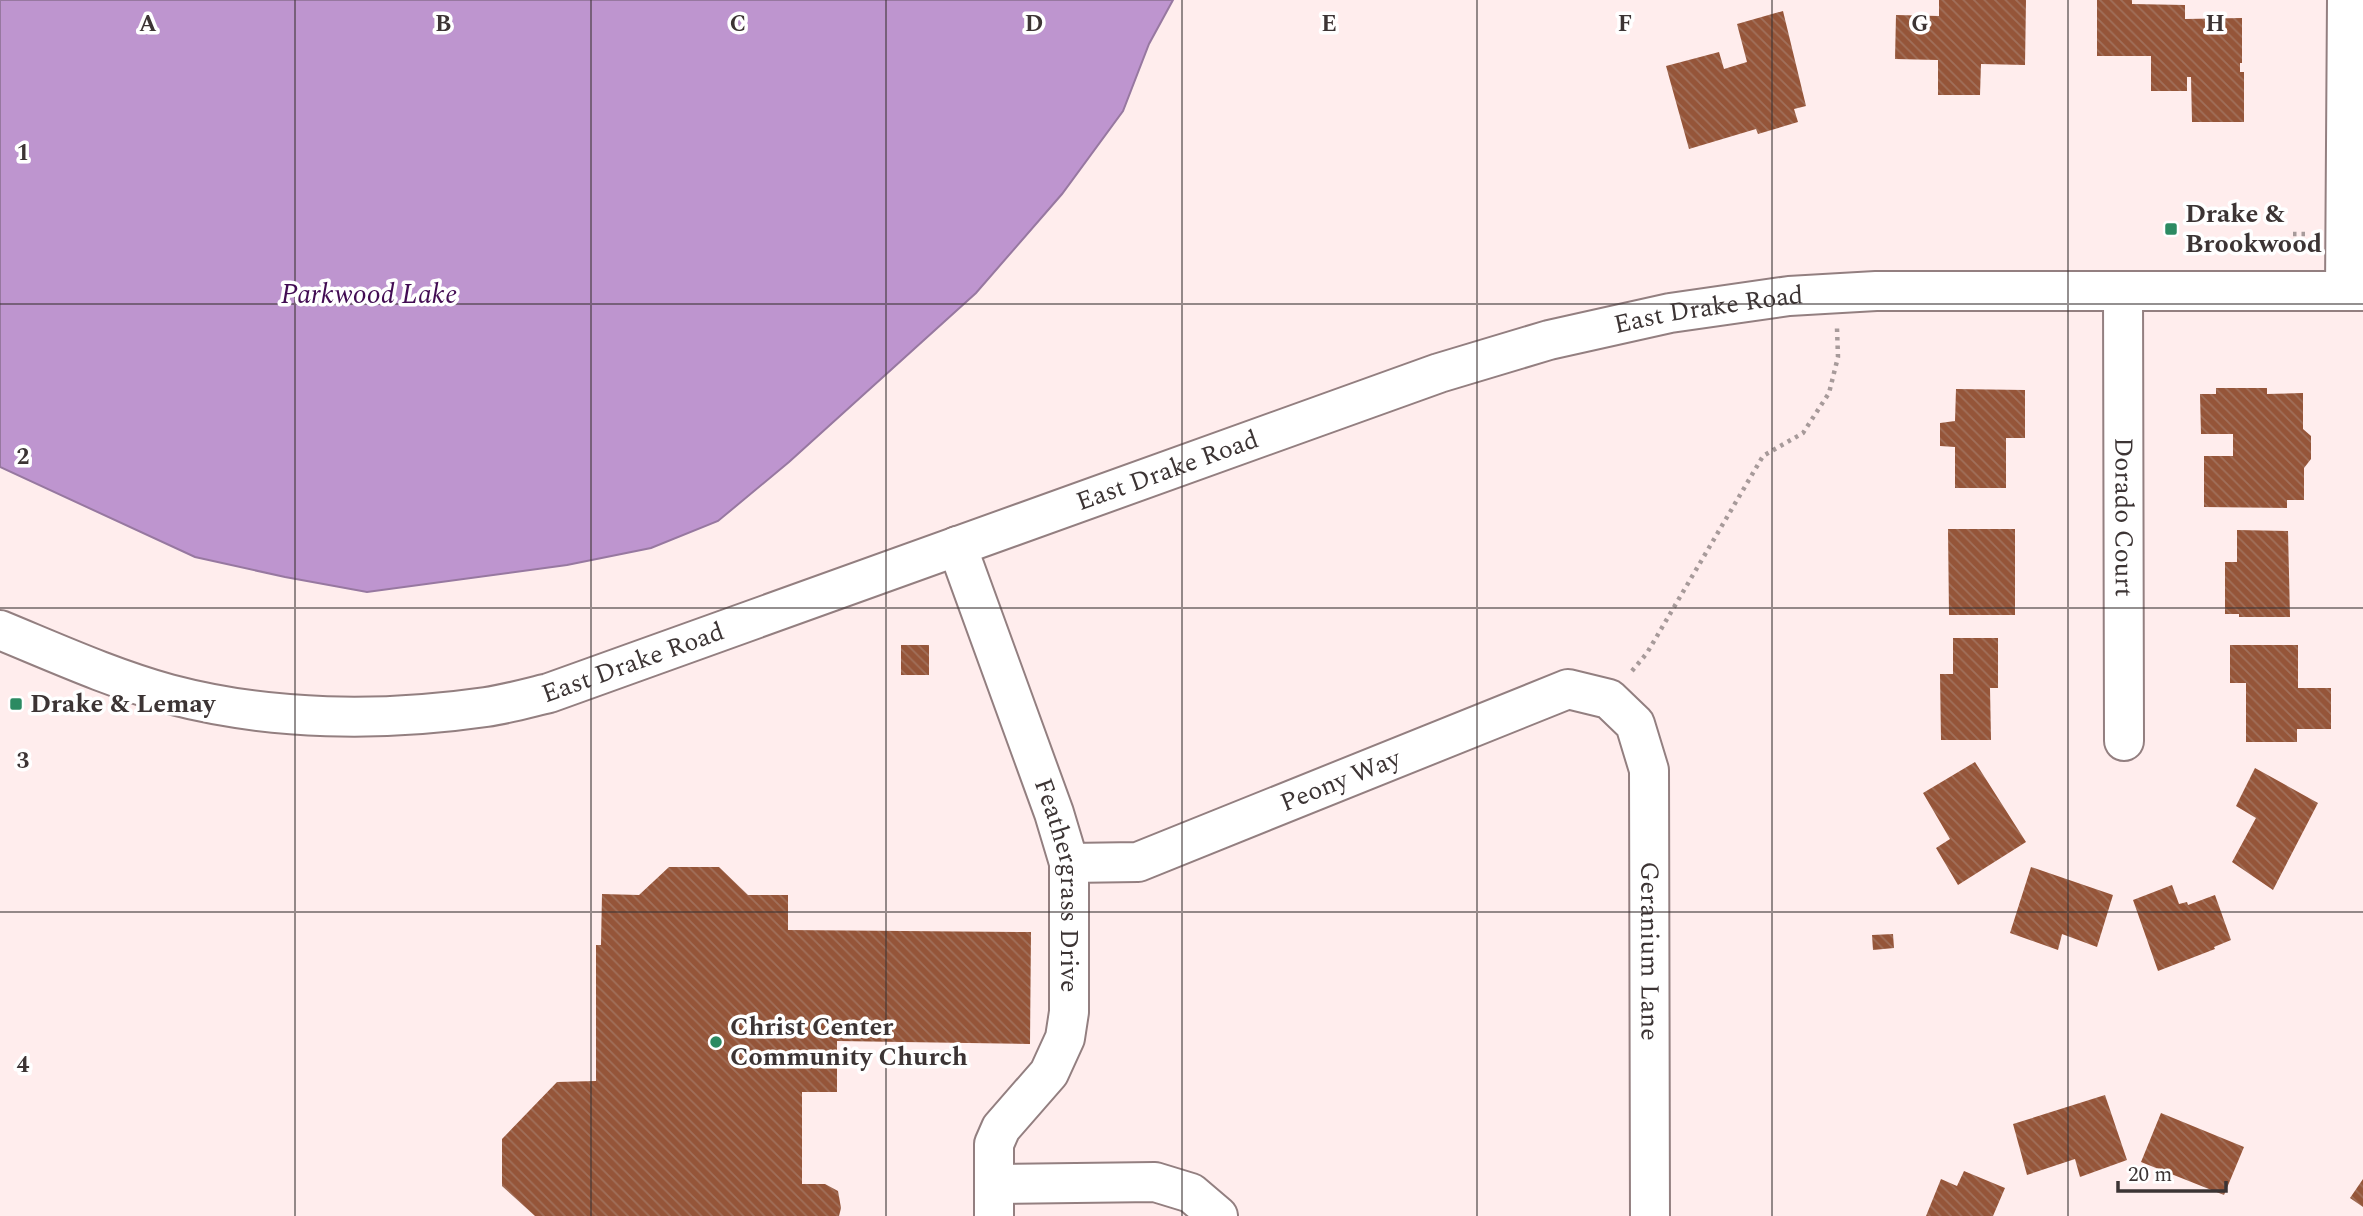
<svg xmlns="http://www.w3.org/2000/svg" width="2363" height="1216" font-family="Spectral,serif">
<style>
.water{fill:#be95cf;stroke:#9778a0;stroke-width:2}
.building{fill:url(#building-back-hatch)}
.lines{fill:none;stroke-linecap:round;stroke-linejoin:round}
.street-casing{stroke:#937f80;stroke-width:42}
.secondary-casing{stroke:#937f80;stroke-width:42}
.path{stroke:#a79a9a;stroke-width:4.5;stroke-dasharray:3.5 5;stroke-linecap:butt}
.street{stroke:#fff;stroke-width:38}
.secondary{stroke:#fff;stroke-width:38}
.grid{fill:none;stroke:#3c3434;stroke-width:2;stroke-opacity:0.55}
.poi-dot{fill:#2c8a62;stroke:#fff;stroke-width:2.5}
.labels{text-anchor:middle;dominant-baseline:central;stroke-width:7;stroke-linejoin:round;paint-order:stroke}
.poi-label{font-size:26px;font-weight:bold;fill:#3c3434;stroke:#fff;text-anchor:start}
.street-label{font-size:26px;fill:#3c3434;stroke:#fff}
.water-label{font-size:28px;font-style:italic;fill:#420c53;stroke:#fff}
.grid-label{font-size:23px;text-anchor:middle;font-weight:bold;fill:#3c3434;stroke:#fff;stroke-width:7;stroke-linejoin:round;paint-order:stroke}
</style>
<defs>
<pattern id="building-back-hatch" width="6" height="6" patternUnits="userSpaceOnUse" patternTransform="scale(1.75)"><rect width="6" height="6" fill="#955539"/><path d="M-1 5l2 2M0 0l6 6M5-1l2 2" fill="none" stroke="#a1705b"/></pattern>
</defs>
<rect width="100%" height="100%" fill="#ffeded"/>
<path class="water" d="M0 0H1173L1149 44 1123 111 1062 194 976 293 789 462 718 521 651 548 567 565 367 592 285 577 195 557 0 467Z"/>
<path class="building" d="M1939 0H2026L2025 65 1981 64 1980 95H1938V60L1895 59 1896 15 1939 16Z
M2097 0H2132V4L2185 5V19L2242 18V63H2240V72H2244V122H2192L2191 77H2187V91H2151V56H2097Z
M1783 11 1806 106 1794 109 1798 122 1758 134 1756 129 1689 149 1666 66 1719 52 1724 69 1747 62 1737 24Z
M2216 388H2267V394L2303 393V429L2311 436V459L2304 468V500H2287V508L2204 507V456H2233V434H2201L2200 394H2216Z
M1956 389 2025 390V438H2006V488H1955V447L1940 446V423L1955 421Z
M1948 529H2015V615H1949Z
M2237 530 2288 531 2290 617H2239V614H2225V562H2237Z
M1953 638H1998V688H1990L1991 740H1941L1940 674H1953Z
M901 645H929V675H901Z
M2230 645H2298V688H2331V729H2297V742H2246V683H2230Z
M1975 762 2026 842 1958 885 1936 848 1950 839 1923 793Z
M2255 768 2318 803 2273 890 2232 862 2256 818 2236 806Z
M669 867H719L748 895H788V930L1031 932 1030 1044 837 1041V1092H802V1184H825L838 1191 841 1208 839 1216H535L502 1186V1139L557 1082 596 1081V945H601L602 894 639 895Z
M2031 867 2113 895 2097 947 2062 934 2058 950 2010 933Z
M2172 885 2179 904 2187 902 2188 905 2215 895 2231 940 2214 947 2215 949 2158 971 2133 900Z
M1893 934 1894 948 1873 950 1872 935Z
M2105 1095 2127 1160 2080 1177 2075 1159 2027 1175 2013 1124Z
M2161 1113 2244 1147 2224 1195 2141 1162Z
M1964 1171 2005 1188 1993 1216H1926L1941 1179 1957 1186Z
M2363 1179V1207L2350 1198Z"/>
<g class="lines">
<defs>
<g id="street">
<path id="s1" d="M2123 291 2124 741"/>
<path d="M2345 291 2347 0"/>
<path id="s2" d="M957 546 1054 813 1069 863V1012L1065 1038 1049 1073 1001 1128 994 1144V1216"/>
<path id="s3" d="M1069 863 1138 862 1568 689 1609 699 1635 724 1649 770 1650 1216"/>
<path d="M994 1184 1155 1182 1191 1193 1218 1216"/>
</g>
<g id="secondary">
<path id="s4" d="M0 630C56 653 111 678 169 694 271 721 382 722 486 707 507 704 528 698 549 693L1439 373 1549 340 1670 313 1789 296 1876 291H2363"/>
</g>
</defs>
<use href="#street" class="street-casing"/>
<use href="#secondary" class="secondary-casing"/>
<path class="path" d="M2293 234H2310
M1632 671 1647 653 1763 456 1803 433 1829 393 1838 357 1837 328"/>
<use href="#street" class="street"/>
<use href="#secondary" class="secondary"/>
</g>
<path class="grid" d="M295 0V1216M591 0V1216M886 0V1216M1182 0V1216M1477 0V1216M1772 0V1216M2068 0V1216M0 304H2363M0 608H2363M0 912H2363"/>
<g class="poi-dot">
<rect x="2164" y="222" width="14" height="14" rx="3.5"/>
<rect x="9" y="697" width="14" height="14" rx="3.5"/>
<circle cx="716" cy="1042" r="7"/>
</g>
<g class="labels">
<g class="poi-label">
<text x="2185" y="214">Drake &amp;<tspan x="2185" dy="30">Brookwood</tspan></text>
<text x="30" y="704">Drake &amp; Lemay</text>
<text x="730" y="1027">Christ Center<tspan x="730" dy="30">Community Church</tspan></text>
</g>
<g class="street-label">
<text stroke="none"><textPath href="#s4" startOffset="1788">East Drake Road</textPath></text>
<text stroke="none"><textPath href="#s4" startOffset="1222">East Drake Road</textPath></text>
<text stroke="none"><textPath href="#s1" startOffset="226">Dorado Court</textPath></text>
<text stroke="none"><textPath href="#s4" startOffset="654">East Drake Road</textPath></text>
<text stroke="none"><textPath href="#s3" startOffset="287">Peony Way</textPath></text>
<text stroke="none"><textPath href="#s2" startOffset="357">Feathergrass Drive</textPath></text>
<text stroke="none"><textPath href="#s3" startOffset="840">Geranium Lane</textPath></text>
</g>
<g class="water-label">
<text x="369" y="294">Parkwood Lake</text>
</g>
</g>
<g class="grid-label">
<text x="148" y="31">A</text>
<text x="443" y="31">B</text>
<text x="738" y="31">C</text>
<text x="1034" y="31">D</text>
<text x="1329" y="31">E</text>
<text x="1625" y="31">F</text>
<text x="1920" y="31">G</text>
<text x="2215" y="31">H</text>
<text x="23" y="160">1</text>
<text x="23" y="464">2</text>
<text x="23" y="768">3</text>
<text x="23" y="1072">4</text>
</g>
<path d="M2118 1181v10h108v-10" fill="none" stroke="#3c3434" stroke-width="3.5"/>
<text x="2128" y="1181" font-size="21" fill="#3c3434" stroke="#ffffff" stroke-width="5" paint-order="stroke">20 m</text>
</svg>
